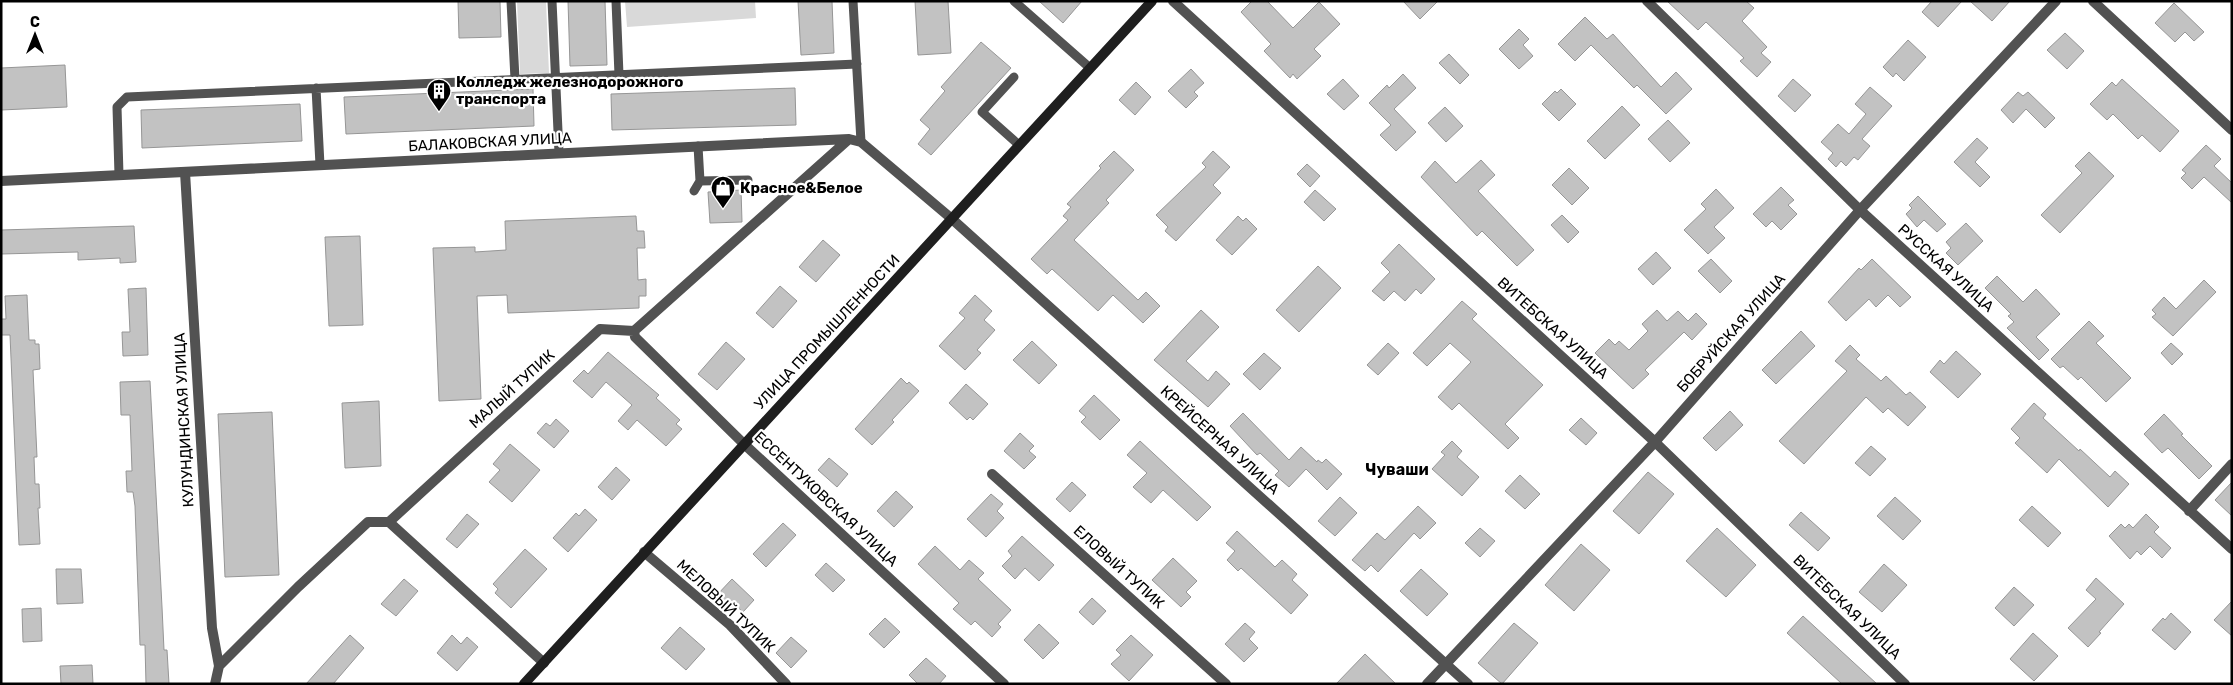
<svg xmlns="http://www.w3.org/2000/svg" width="2233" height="685" font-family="Rubik,sans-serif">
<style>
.green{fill:#d9d9d9}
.building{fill:#c2c2c2;stroke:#969696}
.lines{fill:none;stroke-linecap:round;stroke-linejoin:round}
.service{stroke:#525252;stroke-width:9}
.minor{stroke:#525252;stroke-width:10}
.secondary{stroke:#1f1f1f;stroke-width:10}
.labels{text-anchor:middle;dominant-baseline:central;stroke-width:4.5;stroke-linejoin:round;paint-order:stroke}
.poi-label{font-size:15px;font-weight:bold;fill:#000;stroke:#fff;text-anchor:start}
.street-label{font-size:15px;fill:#000;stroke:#fff}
.neighbourhood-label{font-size:16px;font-weight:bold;fill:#000;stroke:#fff}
</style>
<rect width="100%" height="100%" fill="#fff"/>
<path class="green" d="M517 1H546L549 73 520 74Z
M625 1H755L756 18 627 27Z"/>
<path class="building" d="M458 1H500L501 37 459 38Z
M568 1H605L607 65 570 66Z
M798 1H832L834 53 801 55Z
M915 1H948L951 53 918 55Z
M1039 1H1082L1063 23Z
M1252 1H1267L1293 28 1319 2 1340 24 1314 49 1321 56 1297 79 1293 74 1290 78 1264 51 1271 44 1241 12Z
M1403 1H1438L1420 19Z
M1667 1H1746L1754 8 1742 21 1767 47 1761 53 1771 62 1757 77 1740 61 1744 58 1706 22 1698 30Z
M1932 1H1962L1938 27 1922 12Z
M1970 1H2010L1992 21Z
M2174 3 2204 32 2194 41 2185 32 2175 42 2155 23Z
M1585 17 1607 39 1613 34 1661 87 1676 72 1692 89 1666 114 1637 85 1634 88 1591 45 1575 61 1558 44Z
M1519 29 1529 39 1523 45 1533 56 1519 69 1499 49Z
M2065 33 2084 51 2067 69 2047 50Z
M1908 40 1926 57 1904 81 1896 73 1893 77 1883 67Z
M981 42 1011 68 931 155 918 144 930 129 920 120 945 91 941 87Z
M1449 54 1469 75 1460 84 1439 63Z
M65 65 67 107 1 110V68Z
M1191 69 1204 83 1194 92 1198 96 1186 108 1168 91Z
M1403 74 1416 88 1394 109 1416 132 1396 151 1380 135 1391 125 1369 103 1387 85 1389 88Z
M1343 79 1359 96 1344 110 1327 94Z
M1793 79 1811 95 1795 112 1778 96Z
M2122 79 2179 131 2160 152 2142 135 2138 139 2113 114 2107 120 2090 104 2112 82 2116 86Z
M1136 82 1151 97 1135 115 1119 100Z
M1870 87 1892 106 1862 139 1870 146 1858 160 1854 157 1846 166 1841 161 1836 167 1828 159 1833 153 1821 142 1838 124 1849 134 1866 114 1855 104Z
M795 88 796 125 612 130 611 94Z
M533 89 534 126 346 134 344 97Z
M1561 89 1576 104 1559 121 1542 104 1555 91 1557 93Z
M2018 92 2023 96 2028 92 2055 118 2045 128 2026 109 2013 123 2001 110Z
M300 104 302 141 142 148 141 110Z
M1622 106 1640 125 1605 159 1587 141Z
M1445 107 1463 126 1446 142 1428 123Z
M1668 120 1690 143 1670 162 1648 139Z
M1977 138 1988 148 1975 162 1990 177 1980 187 1954 162Z
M2206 145 2221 159 2214 166 2232 183V203L2204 177 2192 189 2181 178 2186 173 2182 170Z
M1114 151 1134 170 1106 200 1109 203 1074 240 1138 300 1146 292 1160 306 1143 323 1113 295 1098 311 1052 269 1047 274 1031 259 1068 220 1063 216 1071 207 1067 204 1101 168 1099 166Z
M1213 151 1230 167 1213 185 1221 193 1176 241 1165 231 1168 227 1156 215 1206 167 1202 163Z
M2089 152 2114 176 2060 233 2041 215 2082 173 2075 166Z
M1481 160 1495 175 1478 191 1534 250 1517 266 1482 231 1477 236 1421 177 1435 161 1456 183Z
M1307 164 1320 176 1310 187 1297 174Z
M1569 168 1589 188 1572 205 1552 185Z
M1781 187 1794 200 1788 205 1797 214 1781 230 1772 221 1766 227 1753 214Z
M1716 189 1734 208 1714 227 1725 238 1708 254 1684 230 1706 209 1701 204Z
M741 190 742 222 710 223 708 192Z
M1315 190 1336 209 1324 221 1304 202Z
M1918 196 1946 224 1937 232 1924 220 1917 227 1906 214 1912 208 1909 205Z
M1562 215 1579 232 1568 243 1551 225Z
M636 216 637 231H644L645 248H637L638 280 646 279V296H639V308L508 313 507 295 477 296 481 399 439 401 433 248 475 247V252L506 250 505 221Z
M1238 216 1243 221 1246 218 1257 229 1232 255 1216 240Z
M1966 223 1983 241 1958 265 1946 253 1951 248 1946 242Z
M134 226 136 262 120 263V258L78 260V252L1 254V230Z
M360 236 363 325 329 326 325 237Z
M823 240 840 255 816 282 799 267Z
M1399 244 1435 279 1421 294 1416 289 1405 301 1394 291 1384 301 1372 291 1390 272 1381 263Z
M1656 252 1671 268 1653 285 1638 269Z
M1711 259 1732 281 1720 293 1698 271Z
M1872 259 1911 297 1900 307 1888 295 1876 307 1869 299 1846 321 1828 302 1859 268 1861 270Z
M1318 266 1341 288 1299 332 1276 310Z
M1997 276 2023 302 2036 289 2060 314 2036 337 2049 350 2039 360 2007 328 2014 322 2008 316 2011 314 1985 288Z
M2204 280 2216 292 2173 336 2152 317 2156 314 2152 310 2164 297 2176 309Z
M780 286 797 301 773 328 756 313Z
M146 288 148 355 123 356 122 332H130L128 289Z
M27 295 29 340H35V344H39L40 369 33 370 37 457H34L35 484H39L40 508H38L40 544 19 545 10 335H1V319H6L5 296Z
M975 295 992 311 984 320 995 330 977 350 981 353 965 370 939 346 965 318 959 313Z
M1462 301 1477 314 1472 319 1543 385 1505 424 1519 438 1508 449 1459 403 1452 410 1438 397 1471 362 1450 343 1427 366 1413 353Z
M1201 310 1219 327 1186 361 1208 381 1216 371 1230 384 1208 407 1154 360Z
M1657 310 1667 321 1678 311 1688 321 1696 313 1707 324 1692 340 1684 332 1645 370 1649 374 1633 389 1595 353 1609 339 1615 345 1619 341 1629 350 1648 331 1642 324Z
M2089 321 2104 336 2096 343 2131 378 2106 402 2081 377 2078 380 2063 366 2060 368 2051 359Z
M1801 331 1815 346 1776 384 1762 370Z
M1032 341 1057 365 1039 384 1013 360Z
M726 342 745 359 717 390 698 374Z
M1388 343 1399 353 1378 375 1367 365Z
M2171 343 2183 354 2172 365 2161 353Z
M1850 345 1860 355 1856 359 1881 381 1886 376 1906 395 1910 392 1926 407 1908 426 1888 408 1883 413 1866 397 1804 464 1779 441 1847 371 1835 361Z
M1956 351 1981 374 1958 398 1930 372 1940 360 1944 364Z
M608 352 659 395 656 398 680 420 676 424 682 429 666 446 637 420 628 430 618 421 632 405 606 382 592 398 573 381 584 370 588 374Z
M1264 353 1281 368 1260 390 1243 374Z
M901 378 907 384 909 382 919 391 892 420 894 422 872 445 855 429Z
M150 381 162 607 164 650H167L169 684H146L145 645H140L135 506 133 492H127L126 471H132L130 415H121L120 382Z
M966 384 988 404 973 420 970 417 967 420 949 403Z
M1094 395 1120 420 1100 440 1081 422 1086 417 1079 411Z
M379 401 381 466 345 468 342 403Z
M2034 403 2046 414 2043 418 2079 451 2080 449 2110 477 2115 471 2129 484 2108 507 2059 459 2047 473 2015 443 2020 438 2011 429Z
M1730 411 1743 425 1716 451 1703 438Z
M272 412 279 575 225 577 218 414Z
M1243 413 1289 460 1301 447 1317 462 1318 460 1322 463 1326 459 1342 474 1327 490 1306 469 1289 487 1275 475 1279 471 1260 453 1257 455 1230 426Z
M2164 414 2183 434 2181 435 2212 466 2199 479 2168 448 2162 453 2144 434Z
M1581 418 1597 433 1586 445 1569 430Z
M556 419 569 431 554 448 537 433 546 423 550 426Z
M1020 433 1034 446 1029 451 1036 457 1024 469 1004 451Z
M1140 441 1211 507 1197 521 1163 490 1151 503 1133 487 1147 473 1127 455Z
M1452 441 1462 451 1457 457 1479 477 1462 496 1432 469 1445 455 1441 452Z
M510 444 540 470 512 502 489 482 500 470 493 464Z
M1871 446 1886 459 1870 476 1855 463Z
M829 458 848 474 837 487 818 470Z
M616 467 630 480 612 500 598 487Z
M1648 472 1674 494 1639 534 1613 511Z
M1520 475 1540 494 1525 509 1505 491Z
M1072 482 1086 495 1070 512 1056 499Z
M2232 482V516L2215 500Z
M896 491 913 507 894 527 877 511Z
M991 494 1003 504 997 511 1004 518 986 537 967 519Z
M1340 497 1357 513 1335 536 1318 521Z
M1895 497 1921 521 1903 540 1877 516Z
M1418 506 1436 523 1420 539 1414 533 1378 572 1371 565 1365 571 1352 560 1377 533 1385 540Z
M2032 506 2061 533 2048 547 2019 520Z
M585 509 597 520 568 552 553 538 576 513 579 516Z
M1801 512 1830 538 1818 551 1789 525Z
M467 514 479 524 457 548 446 539Z
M2146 514 2159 527 2154 532 2171 548 2162 558 2150 546 2141 555 2137 551 2130 559 2109 536 2121 524 2125 528 2129 524 2133 528Z
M783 523 796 535 766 567 753 554Z
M1480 528 1495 541 1480 557 1465 543Z
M1717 528 1756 565 1726 597 1686 561Z
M1237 531 1275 567 1282 560 1297 574 1292 580 1308 595 1291 614 1241 568 1238 571 1227 560 1235 551 1226 543Z
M1022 536 1054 565 1039 581 1025 568 1015 579 1002 566 1012 556 1008 551Z
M1581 544 1610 570 1574 611 1545 585Z
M935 546 960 570 969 560 984 573 978 579 1011 610 998 624 1001 627 992 637 975 621 971 625 953 609 959 603 918 564Z
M525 549 547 569 511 608 495 593 498 589 493 584Z
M1173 558 1197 581 1186 592 1191 597 1181 607 1152 580Z
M826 563 845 580 833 592 815 575Z
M1884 564 1907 585 1882 612 1859 592Z
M56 569H81L83 603 57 604Z
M1421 569 1448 594 1427 616 1400 591Z
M2096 578 2124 604 2099 632 2101 633 2088 647 2068 628 2096 599 2086 590Z
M404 579 418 591 396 616 381 604Z
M732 579 754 600 743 612 734 604 730 609 716 596Z
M2014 587 2034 605 2014 626 1995 608Z
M1092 598 1106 611 1093 625 1079 612Z
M2232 601V636L2214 620Z
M41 608 42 641 23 642 22 609Z
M2171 613 2191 632 2175 650 2152 630 2163 618 2165 620Z
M1803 616 1877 684H1842L1787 633Z
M885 618 900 632 884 648 869 634Z
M1245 623 1255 632 1249 639 1258 648 1244 662 1225 644Z
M1514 623 1538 643 1502 684 1478 663Z
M1039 624 1059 643 1043 659 1024 640Z
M680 627 705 649 686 670 661 648Z
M2033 633 2058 656 2034 681 2010 659Z
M350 635 364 648 333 684H306Z
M452 635 461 644 467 637 478 647 457 671 437 653Z
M1131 635 1153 655 1129 681 1111 664 1121 655 1116 650Z
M791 637 807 651 791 668 776 653Z
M1365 654 1396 684H1336Z
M926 658 946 676 939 684H918L909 675Z
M92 665 93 684H61L60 666Z"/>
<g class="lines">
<path class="service" d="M511 1 515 79
M552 1 559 153
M616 1 619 75
M853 1 861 142
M1014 1 1090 68
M1014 77 982 112 1019 145
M316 88 320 165
M698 146 700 181 748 180
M119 175 117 107 127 97 857 64
M694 191 700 181"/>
<path class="minor" d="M1173 1 1655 442 1905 684
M1647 1 1860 210 2232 549
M2093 1 2232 130
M185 172 212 628 219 666
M1 181 849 139 861 142 952 219 1468 684
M634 331 635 337 744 444 1004 684
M992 474 1226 684
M2189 511 2232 464
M389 522 544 663
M644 552 730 625 786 684
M215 684 219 666 298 587 368 522H389L600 329 634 331 849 139
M1427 684 1655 442 1860 210 2056 1"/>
<path class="secondary" d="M524 684 1152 1"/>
</g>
<defs>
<symbol id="building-pin" viewBox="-11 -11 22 30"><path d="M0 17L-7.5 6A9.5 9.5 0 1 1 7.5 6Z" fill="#000" stroke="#fff"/><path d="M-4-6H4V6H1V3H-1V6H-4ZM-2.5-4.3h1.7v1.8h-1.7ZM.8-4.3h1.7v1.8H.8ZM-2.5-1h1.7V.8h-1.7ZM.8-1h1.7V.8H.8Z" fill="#fff"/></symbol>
<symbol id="shop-pin" viewBox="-11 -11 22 30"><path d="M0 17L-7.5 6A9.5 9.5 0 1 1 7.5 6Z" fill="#000" stroke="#fff"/><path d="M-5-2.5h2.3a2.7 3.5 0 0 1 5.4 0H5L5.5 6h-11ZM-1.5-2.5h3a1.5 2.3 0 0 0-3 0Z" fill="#fff"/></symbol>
</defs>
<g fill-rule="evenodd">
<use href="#building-pin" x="425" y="77" width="28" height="38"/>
<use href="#shop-pin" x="709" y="174" width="28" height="38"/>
</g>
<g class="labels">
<g class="poi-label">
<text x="456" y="82">Колледж железнодорожного<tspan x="456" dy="17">транспорта</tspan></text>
<text x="740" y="188">Красное&amp;Белое</text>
</g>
<g class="street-label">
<text transform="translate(490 142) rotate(-3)">БАЛАКОВСКАЯ УЛИЦА</text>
<text transform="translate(1946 268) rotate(42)">РУССКАЯ УЛИЦА</text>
<text transform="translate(1553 328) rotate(42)">ВИТЕБСКАЯ УЛИЦА</text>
<text transform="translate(827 332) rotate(-47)">УЛИЦА ПРОМЫШЛЕННОСТИ</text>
<text transform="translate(1731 333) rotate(-48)">БОБРУЙСКАЯ УЛИЦА</text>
<text transform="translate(512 389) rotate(-42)">МАЛЫЙ ТУПИК</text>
<text transform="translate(184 420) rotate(-93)">КУЛУНДИНСКАЯ УЛИЦА</text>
<text transform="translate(1220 440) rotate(42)">КРЕЙСЕРНАЯ УЛИЦА</text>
<text transform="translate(826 499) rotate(43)">ЕССЕНТУКОВСКАЯ УЛИЦА</text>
<text transform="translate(1119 567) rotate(42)">ЕЛОВЫЙ ТУПИК</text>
<text transform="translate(726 606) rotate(43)">МЕЛОВЫЙ ТУПИК</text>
<text transform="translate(1847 607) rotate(44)">ВИТЕБСКАЯ УЛИЦА</text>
</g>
<g class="neighbourhood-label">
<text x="1397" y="469">Чуваши</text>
</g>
</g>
<rect width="2233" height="685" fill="none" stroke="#000000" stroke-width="5"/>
<g transform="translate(35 35)" stroke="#ffffff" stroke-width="4" paint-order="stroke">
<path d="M0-4L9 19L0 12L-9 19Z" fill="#000000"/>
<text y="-8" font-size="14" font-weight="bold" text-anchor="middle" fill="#000000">С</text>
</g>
</svg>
